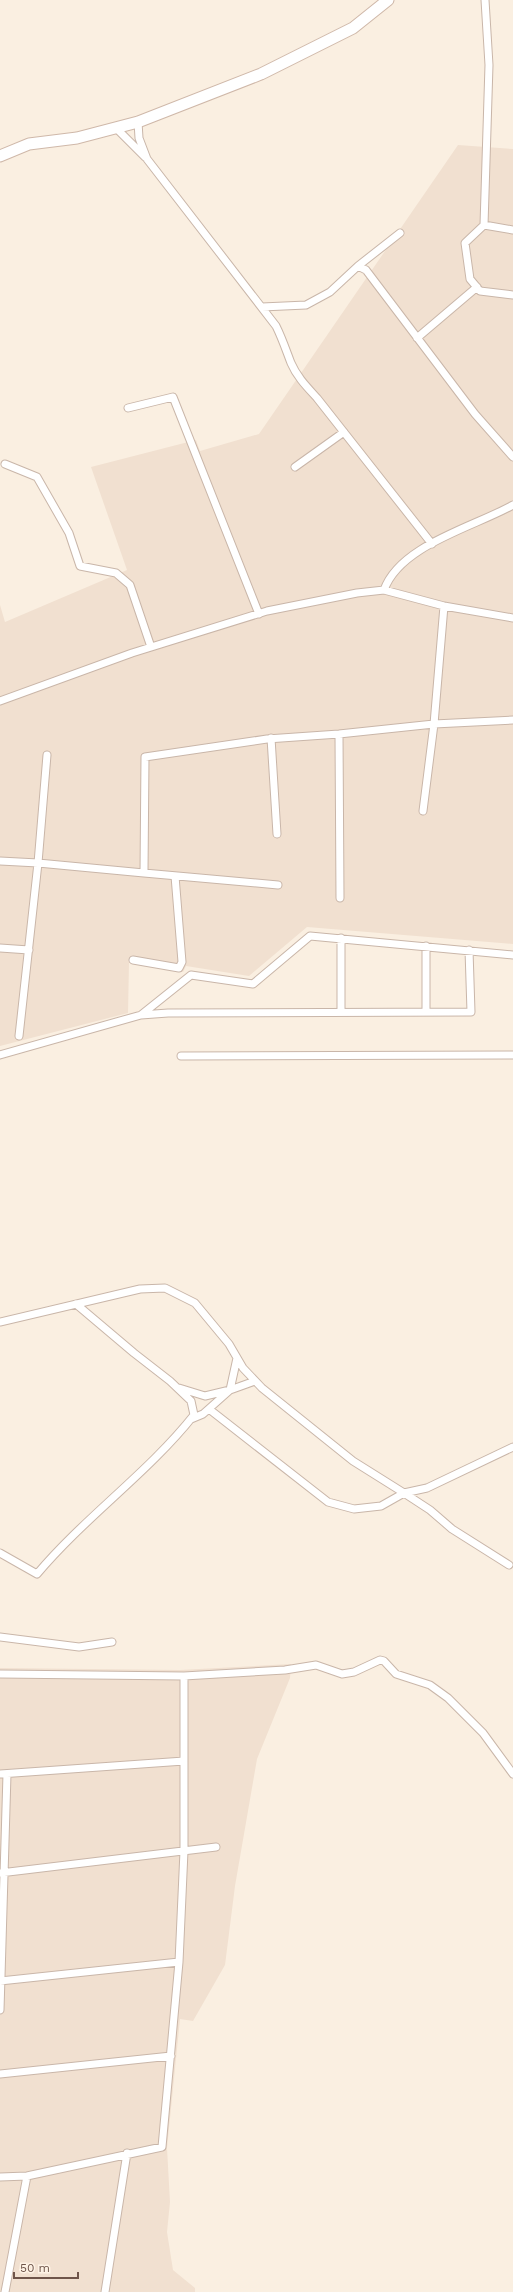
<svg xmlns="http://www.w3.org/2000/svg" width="513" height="2292" font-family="'Work Sans',sans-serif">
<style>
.residential{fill:#f1e0d0}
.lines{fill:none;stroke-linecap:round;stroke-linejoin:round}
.street-casing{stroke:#c9b6a9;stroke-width:9}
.secondary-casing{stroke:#cfb8a9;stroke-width:13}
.street{stroke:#fff;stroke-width:7}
.secondary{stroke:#fff;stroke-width:11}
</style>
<rect width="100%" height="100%" fill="#faefe1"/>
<path class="residential" d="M458 145 513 149V944L307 927 249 976 186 966 183 972 129 963 128 1013 0 1046V605L5 622 127 570 91 467 196 440 200 451 259 434Z
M291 1664 290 1678 257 1759 235 1886 225 1965 193 2021 180 2019 167 2148 170 2202 167 2232 173 2270 195 2288V2292H0V1668L180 1670Z"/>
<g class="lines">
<defs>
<path id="street" d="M485 0 489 65 484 225 513 230
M138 122 139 138 147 159 276 326C282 338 286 350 291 363 297 377 307 387 317 398L432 544
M116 128 145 157
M484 225 465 243 470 279 480 291 513 295
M358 266 400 233
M262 307 306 305 330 292 358 266 366 270 475 414 513 457
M417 338 477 287
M128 408 173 397 259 614
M5 464 37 477 69 533 80 566 116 573 130 585 151 647
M295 467 344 432
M384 590C400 545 474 527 513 505
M444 606 434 724 513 720
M0 701 132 653 267 611 357 593 384 590 444 606 513 618
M339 734 340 898
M271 738 277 834
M47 755 38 863 144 873 145 757 267 739 339 734 434 724 423 811
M0 861 38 863 19 1036
M144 873 278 885
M0 948 29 950
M133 960 179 968 182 962 175 876
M341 1012V938
M426 1012V946
M141 1015 168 1013 471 1012 469 950
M0 1055 141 1015 191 975 253 984 310 936 513 955
M181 1056 513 1055
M0 1322 140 1289 165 1288 195 1303 229 1344 243 1368 262 1388 353 1461 404 1493 427 1488 513 1447
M179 1388 205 1396 230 1390 237 1358
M209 1409 328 1502 354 1509 381 1506 404 1493 430 1510 452 1529 509 1565
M191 1419 203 1414 230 1390 255 1381
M0 1553 37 1574C86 1516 148 1473 194 1415L191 1401 170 1381 134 1353 76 1304
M0 1637 79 1647 112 1642
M0 1674 184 1676 285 1670 316 1665 342 1674 354 1672 380 1660 384 1661 396 1674 430 1685 448 1698 483 1733 513 1774
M0 1774 184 1761
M0 1873 216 1847
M0 1981 179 1962
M0 2010 7 1774
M0 2074 171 2056
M0 2177 27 2176 162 2147 179 1962 184 1851V1676
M5 2292 27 2176
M105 2292 127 2153"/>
<path id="secondary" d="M0 156 29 144 77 138 138 122 261 74 353 28 388 0"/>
</defs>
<use href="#street" class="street-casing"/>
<use href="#secondary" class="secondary-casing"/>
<use href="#street" class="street"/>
<use href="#secondary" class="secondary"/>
</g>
<path d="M14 2272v6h64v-6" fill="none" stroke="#6f554a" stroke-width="2"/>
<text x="20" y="2272" font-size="12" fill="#6f554a" stroke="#fef3e6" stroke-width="3" paint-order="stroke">50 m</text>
</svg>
